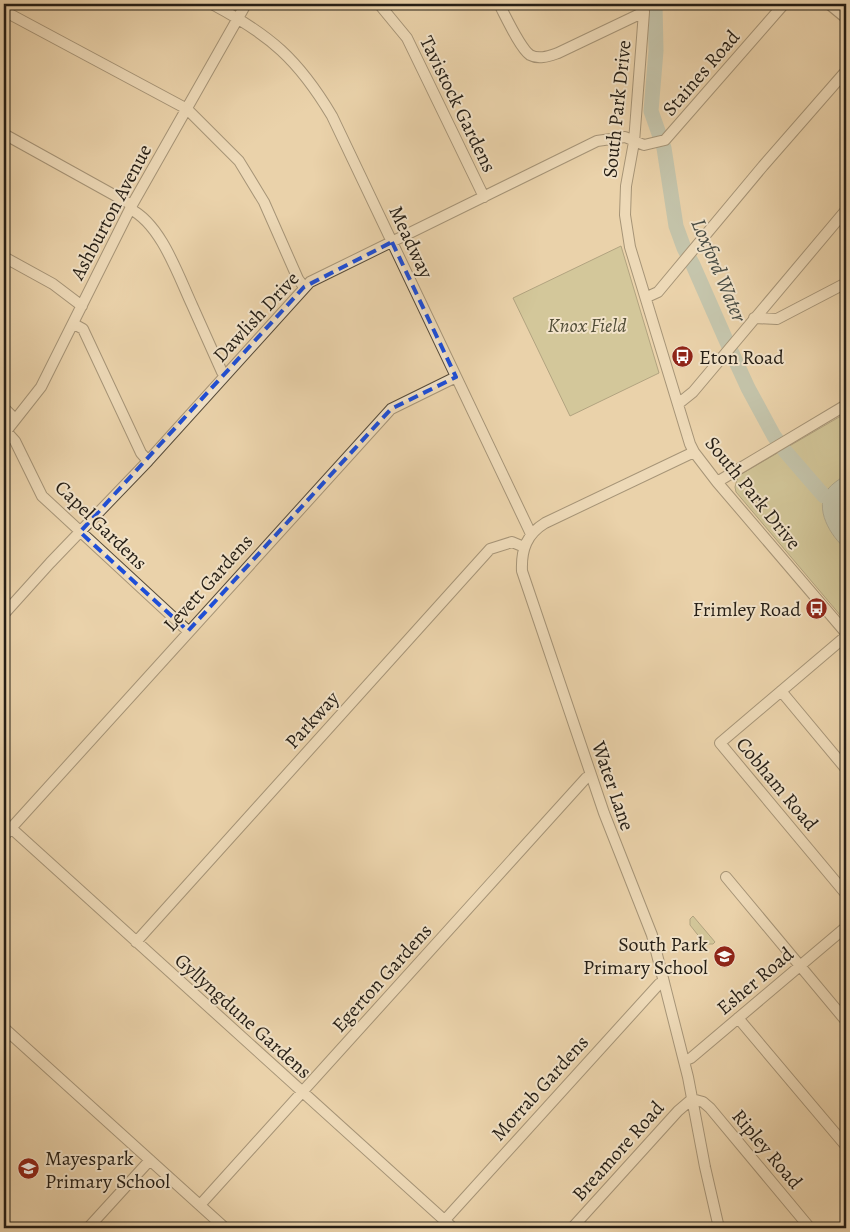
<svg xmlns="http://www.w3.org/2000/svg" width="850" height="1232" font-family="Alegreya,serif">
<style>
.green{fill:#b9bb87;stroke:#6f6c4e}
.water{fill:#99b6b0;stroke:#6b7972}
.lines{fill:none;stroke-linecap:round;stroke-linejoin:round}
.river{stroke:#99b6b0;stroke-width:15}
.minor-casing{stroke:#564b3a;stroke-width:12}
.minor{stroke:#f1e2c8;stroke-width:10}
.marked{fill:none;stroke:#1d4ed8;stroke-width:4;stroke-dasharray:10 6;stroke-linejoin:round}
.labels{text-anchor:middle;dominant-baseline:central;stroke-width:4;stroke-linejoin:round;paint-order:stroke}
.street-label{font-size:20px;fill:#251e15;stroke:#f1e2c8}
.park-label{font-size:20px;font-style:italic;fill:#514d37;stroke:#f1e2c8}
.poi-label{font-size:20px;fill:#251e15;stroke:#f1e2c8;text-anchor:start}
.water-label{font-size:21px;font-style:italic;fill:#484c44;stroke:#f1e2c8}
</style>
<rect width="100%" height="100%" fill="#ead2aa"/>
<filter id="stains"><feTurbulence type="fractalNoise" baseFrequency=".004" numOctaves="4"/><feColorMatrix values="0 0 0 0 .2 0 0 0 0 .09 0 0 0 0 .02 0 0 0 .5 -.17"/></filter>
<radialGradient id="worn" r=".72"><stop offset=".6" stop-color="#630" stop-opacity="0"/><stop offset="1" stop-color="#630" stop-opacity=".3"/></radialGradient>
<path class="green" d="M621 246 659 373 570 416 513 298Z
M846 413V622L736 492 735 487 738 476Z
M693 916 715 942 713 944H705L690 925V919Z"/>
<path class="water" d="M843 477H846V549C831 537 813 508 828 489 832 484 838 480 843 477Z"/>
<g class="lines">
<path class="river" d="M655 4 656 51 651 111 664 148 676 226 684 248 693 265 726 340 748 388 774 436 785 451 824 496"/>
<defs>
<path id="minor" d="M212 4C270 35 298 59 332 116L531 534
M379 4 407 38 484 197
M499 4C505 15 520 48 530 55 539 60 549 56 558 53L644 12
M643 4 644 12 634 142 626 186 625 215 630 247 690 444 694 452 717 482 846 633
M829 4 846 18
M4 11 187 109 239 161 264 202 298 279 304 287
M4 134 132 205
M130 209C161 224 178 275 192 305 202 327 212 350 222 372L225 375
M4 257 53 284 82 306
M647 297 658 292 763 166 846 71
M754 318 777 319 846 283
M74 324 83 329 141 453 148 461
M678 404 693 392 846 210
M4 408 15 419
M6 431 15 441 42 496 188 631
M4 434 41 387 132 205 246 4
M694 452 545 523C527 534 521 549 522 571L604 813 652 935 688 1077 705 1167 719 1228
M717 482 846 405
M4 614 50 563 148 461 310 282 597 141 625 137 644 145 665 140 784 4
M846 636 720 743 846 894
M781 691 846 769
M11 828 453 1228
M4 836 391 409 456 377
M726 877 846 1021
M136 942 490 549 512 542 524 547
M738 1018 846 1146
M4 1028 225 1228
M684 1061 691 1058 846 927
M692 1099 703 1102 710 1108 810 1228
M200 1205 586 778 591 776
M444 1221 659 984 664 982
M88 1228 150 1160
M572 1228 678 1111 692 1099"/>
</defs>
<use href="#minor" class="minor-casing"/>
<use href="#minor" class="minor"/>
</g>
<path d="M0 0H850V1232H0ZM392 242 456 377 391 409 188 631 80 532 304 287Z" fill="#ead2aa" fill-opacity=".55" fill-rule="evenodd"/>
<path class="marked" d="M392 242 456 377 391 409 188 631 80 532 304 287Z"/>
<defs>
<symbol id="bus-disc" viewBox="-11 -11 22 22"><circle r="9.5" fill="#8f2418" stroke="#f1e2c8"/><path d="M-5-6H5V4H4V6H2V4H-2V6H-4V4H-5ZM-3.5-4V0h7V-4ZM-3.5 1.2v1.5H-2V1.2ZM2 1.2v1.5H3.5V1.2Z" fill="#fff"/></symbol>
<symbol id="school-disc" viewBox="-11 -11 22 22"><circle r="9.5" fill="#8f2418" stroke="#f1e2c8"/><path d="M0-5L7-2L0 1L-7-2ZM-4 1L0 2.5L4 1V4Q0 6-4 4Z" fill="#fff"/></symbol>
</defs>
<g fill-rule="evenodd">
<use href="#bus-disc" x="670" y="344" width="25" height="25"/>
<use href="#bus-disc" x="804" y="596" width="25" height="25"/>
<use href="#school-disc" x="712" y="944" width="25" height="25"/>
<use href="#school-disc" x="16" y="1156" width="25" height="25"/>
</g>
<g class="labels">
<g class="street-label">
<text transform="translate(701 73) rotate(-49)">Staines Road</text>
<text transform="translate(458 104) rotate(64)">Tavistock Gardens</text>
<text transform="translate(617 109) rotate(-84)">South Park Drive</text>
<text transform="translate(111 212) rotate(-62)">Ashburton Avenue</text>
<text transform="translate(411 242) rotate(65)">Meadway</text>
<text transform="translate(256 317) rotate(-47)">Dawlish Drive</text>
<text transform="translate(753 493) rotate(51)">South Park Drive</text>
<text transform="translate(101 525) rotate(44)">Capel Gardens</text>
<text transform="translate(208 583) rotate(-48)">Levett Gardens</text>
<text transform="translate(312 720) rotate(-48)">Parkway</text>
<text transform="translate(777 784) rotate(50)">Cobham Road</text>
<text transform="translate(613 786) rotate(71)">Water Lane</text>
<text transform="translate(382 978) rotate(-48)">Egerton Gardens</text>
<text transform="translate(755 981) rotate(-40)">Esher Road</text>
<text transform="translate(243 1016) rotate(42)">Gyllyngdune Gardens</text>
<text transform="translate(540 1088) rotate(-48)">Morrab Gardens</text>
<text transform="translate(767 1149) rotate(50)">Ripley Road</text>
<text transform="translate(618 1151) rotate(-48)">Breamore Road</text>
</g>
<g class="park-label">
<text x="587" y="325">Knox Field</text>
</g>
<g class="poi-label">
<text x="699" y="357">Eton Road</text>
<text x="801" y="609" text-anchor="end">Frimley Road</text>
<text x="708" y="944" text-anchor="end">South Park<tspan x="708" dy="23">Primary School</tspan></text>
<text x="45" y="1158">Mayespark<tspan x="45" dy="23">Primary School</tspan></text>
</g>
<g class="water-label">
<text transform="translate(719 270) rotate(67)">Loxford Water</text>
</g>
</g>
<rect width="850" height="1232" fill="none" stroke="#ead2aa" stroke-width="20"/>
<rect x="5" y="5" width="840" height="1222" fill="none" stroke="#251e15" stroke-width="2.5"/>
<rect x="10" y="10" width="830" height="1212" fill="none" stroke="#251e15"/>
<rect width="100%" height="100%" filter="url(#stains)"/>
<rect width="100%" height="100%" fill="url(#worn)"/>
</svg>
